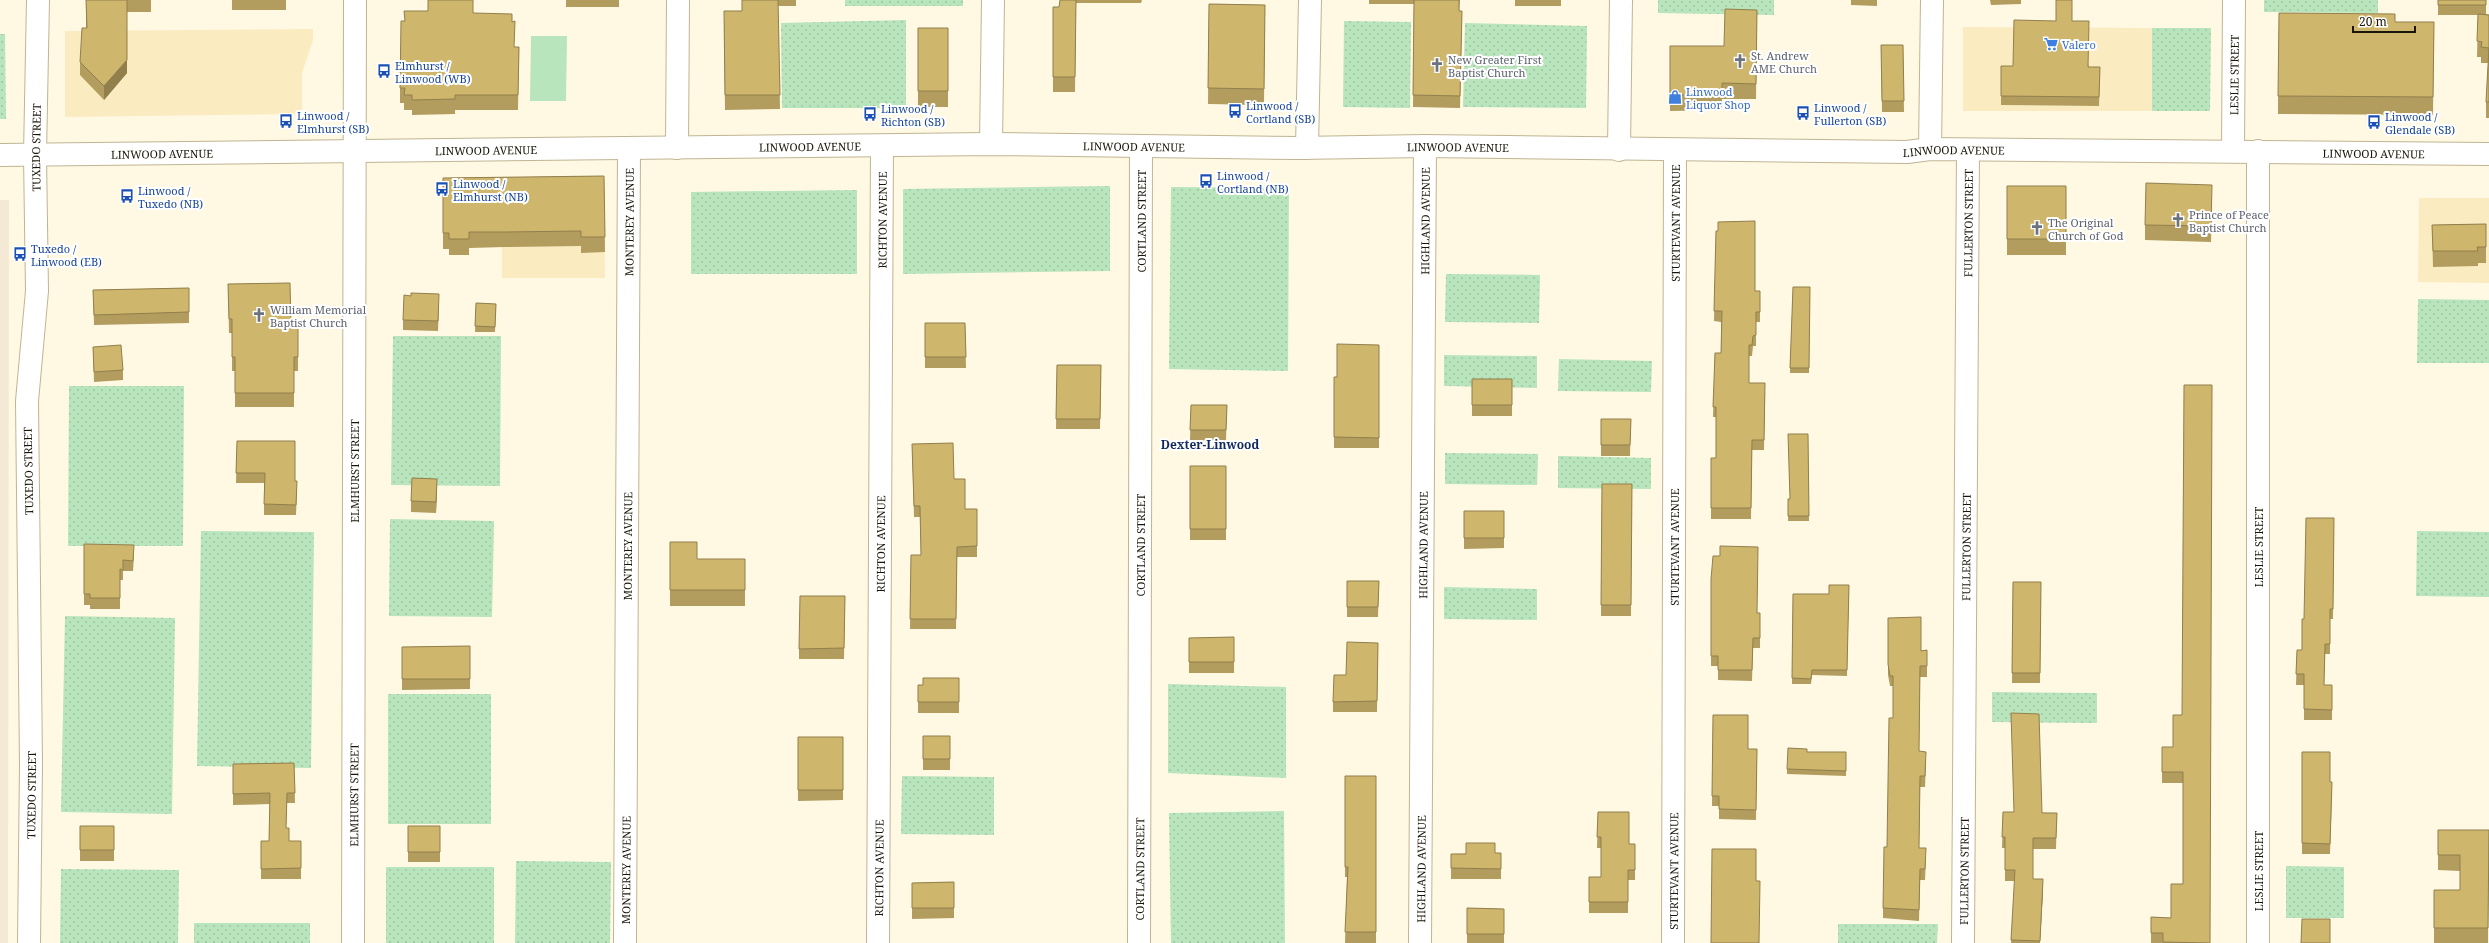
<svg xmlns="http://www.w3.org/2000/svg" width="2489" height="943" font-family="'Noto Serif',serif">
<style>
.built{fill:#faebc1}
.education{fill:#f4e9d4}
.grass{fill:url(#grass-dots)}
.park{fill:#b8e5bc}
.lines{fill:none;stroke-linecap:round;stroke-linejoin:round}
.minor-casing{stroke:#c0b493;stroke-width:24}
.minor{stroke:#fff;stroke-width:22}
.wall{fill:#b29d5e}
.shaded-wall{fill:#917f4c}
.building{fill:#cfb66d;stroke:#917f4c}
.labels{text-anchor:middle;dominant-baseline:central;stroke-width:4;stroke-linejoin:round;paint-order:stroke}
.shop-label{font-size:11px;fill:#366cbe;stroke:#fff;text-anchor:start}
.worship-label{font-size:11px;fill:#5b616d;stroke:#fff;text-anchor:start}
.transit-label{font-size:11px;fill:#164399;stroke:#fff;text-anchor:start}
.street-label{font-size:11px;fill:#191508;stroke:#fff}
.neighbourhood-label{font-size:12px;font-weight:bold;fill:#10285d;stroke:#fff}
</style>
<defs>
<pattern id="grass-dots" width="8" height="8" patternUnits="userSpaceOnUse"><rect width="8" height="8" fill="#b8e5bc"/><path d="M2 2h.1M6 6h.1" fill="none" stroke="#9ec4a0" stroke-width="1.8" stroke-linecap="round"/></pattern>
</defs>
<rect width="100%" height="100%" fill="#fff8e3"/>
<path class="built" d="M1963 27 2152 28V111H1963Z
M313 29V40L302 73V114L65 117V31Z
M502 192H604L605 278H502Z
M2419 198H2489V283L2418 282Z"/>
<path class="education" d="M0 200H9L8 943H0Z"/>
<path class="grass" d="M845 0H963V6H845Z
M1658 0H1774V15L1658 13Z
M2264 0H2378V13L2264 12Z
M906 20V108H782L781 23Z
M1344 21 1411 22 1410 108 1343 107Z
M1465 23 1587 26 1586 108 1463 107Z
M2152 28H2211L2210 111H2152Z
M0 34H5L6 119H0Z
M1110 186V271L903 274V189Z
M1171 187 1289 188 1288 371 1169 369Z
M857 190V274H691V192Z
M1446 274 1540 275 1539 323 1445 322Z
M2418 299 2489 300V363H2417Z
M393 336H501L500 486 391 485Z
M1444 355 1537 356V388L1444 386Z
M1559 359 1652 361 1651 392 1558 391Z
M69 386H184L183 546H68Z
M1445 453 1538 454 1537 485 1445 484Z
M1558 456 1651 458V489L1558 488Z
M390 519 494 521 492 617 389 616Z
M201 531 314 532 311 768 197 766Z
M2417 531 2489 532V597L2416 596Z
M1444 587 1537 589V620L1444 619Z
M65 616 175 618 172 814 61 812Z
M1168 684 1286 687V778L1168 773Z
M1992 692 2097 693V723L1992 722Z
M388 694H491V824H388Z
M902 776 994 777V835L901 834Z
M1284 811 1285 943H1171L1169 813Z
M516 861 611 862 610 943H515Z
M2286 866 2344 867V918H2286Z
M386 867H494V943H386Z
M61 869 179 870 178 943H60Z
M194 923H310V943H194Z
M1838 924H1938L1937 943H1838Z"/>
<path class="park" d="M531 36H567L566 101H530Z"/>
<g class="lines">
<defs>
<g id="minor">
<path d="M991 144 993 0"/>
<path d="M677 148 678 0"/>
<path d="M1307 148 1310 0"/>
<path d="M1930 149 1932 0"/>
<path d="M1619 150 1621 0"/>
<path id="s1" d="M2233 151 2234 0"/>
<path d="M2258 151V943"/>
<path id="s2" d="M0 155 991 144 1298 148 1425 146 1907 152 1930 149 2489 154"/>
<path id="s3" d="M29 943 31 764 27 401 37 291 35 155 38 0"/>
<path id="s4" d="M353 943 355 0"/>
<path id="s5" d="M625 943 629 149"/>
<path id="s6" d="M878 943 882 146"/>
<path id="s7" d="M1139 943 1141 146"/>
<path id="s8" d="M1420 943 1425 146"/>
<path id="s9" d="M1673 943 1675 151"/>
<path id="s10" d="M1963 943 1968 151"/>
</g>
</defs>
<use href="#minor" class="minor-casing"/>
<use href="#minor" class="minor"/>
</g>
<path class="wall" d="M86 0H151V12H127V73L104 100 80 75V62L86 28Z
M232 0H286V10H232Z
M566 0H619V7H566Z
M742 0H796V6H778L780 109 725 110 724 25 742 11Z
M1060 0H1142L1141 3H1076L1075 92H1053V7H1059Z
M1369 0H1460L1459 11H1462L1460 108 1413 107 1414 4H1369Z
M1515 0H1561V6H1515Z
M1851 0H1877V6L1851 5Z
M1990 0H2021V4L1991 5Z
M2438 0H2486V14L2489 15V118H2486V102L2488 63H2481V57H2477L2478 15H2438Z
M1209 4 1265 5 1264 105 1208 104Z
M1757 10 1756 99H1722V110L1670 111V46H1724Z
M473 13 512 22 514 47H519L518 110H455V114L412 115V110H404V103H400V88L405 21Z
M2072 21 2089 67H2100L2099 106 2001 105V66H2013Z
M2395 22H2434L2433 115 2278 114V96Z
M918 28H948V107H918Z
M1881 45H1903L1904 112H1882Z
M604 176 605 252 581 253V246L505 247 469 248V255H449V249H443V178Z
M2007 186H2066V255H2007Z
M2212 201 2211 242 2145 240V225Z
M2486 224V263H2478V266L2433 267 2432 225Z
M1716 231 1755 291H1760V322H1756V346H1753L1752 356H1749V383L1765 394 1764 450H1752L1751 519H1711V458H1716V417H1713L1715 353H1721V322L1714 321Z
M228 284 291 323H298V371H294V407H235V371H232V333H229Z
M1793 287H1810L1809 373H1790Z
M189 288V323L94 325 93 290Z
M476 303 496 304 495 332H475Z
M439 304 438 331 403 330V320Z
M925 323H965L966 368H925Z
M1379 345V448H1334V377H1337Z
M93 347 123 370V380L94 382Z
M1057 365H1101L1100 429H1056Z
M1472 379H1512V416H1472Z
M1191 405H1227L1226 441 1190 440Z
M1601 419H1631L1630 456H1601Z
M1808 434 1809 521H1788V499H1790Z
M237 441 295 481 297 491 296 515H264V483H236Z
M912 444 954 479 965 509H977V557H957L956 629H910L911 555H921L920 517H914Z
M1190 466H1226V540H1190Z
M1602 484H1632L1631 616H1601Z
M437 489 436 513 411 512V501Z
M1464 511H1504V548L1464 549Z
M2334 518 2333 619H2330V654H2325L2324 685H2332V720H2304V685H2296L2297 650H2302L2304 619Z
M670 542 697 559H745V606H670Z
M84 544 134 556 133 571H123V580H120V609H90V605H84Z
M1711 579 1757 613H1760V648H1753L1752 681 1718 680V666H1711Z
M1347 581H1379L1378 617H1347Z
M2013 582H2041L2040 683H2012Z
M1849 585 1847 676 1812 675 1811 684H1792L1793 594H1829Z
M845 596 844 659H799V649Z
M1888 618 1921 651 1927 650V677H1920L1919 751 1926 762 1925 787H1920L1919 848 1926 858 1925 880H1920L1919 921 1883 918V908L1887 847 1893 718V686H1890L1888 675Z
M1234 637V673H1189V638Z
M1378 643 1377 712H1333V702L1346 675Z
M470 646V689L402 690V647Z
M959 678V713H918V685H923Z
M1713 715 1748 749H1757L1756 820 1719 819V806H1712Z
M2182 715 2210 943H2151V917L2171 918 2183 884V783H2162V747H2173Z
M923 736H950V770H923Z
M798 737H843V800L798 801Z
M1807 752H1846V776L1787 774V769Z
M2302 752 2330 782 2332 793 2330 854H2302Z
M294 763 295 803H287L286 828 289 841H301V879H261V869L269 841 270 804 233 805V764Z
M1345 776H1376V943H1345L1347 877H1345Z
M1598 812 1629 844H1635V880H1628V913H1589V877H1601V848H1597Z
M2003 812 2057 813 2056 849H2033V879L2043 890 2040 943H2011L2015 881H2005V848H2002Z
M80 826H114V861H80Z
M408 826H440V862H408Z
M2438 830H2489L2488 943H2434V890H2460V871L2438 870Z
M1501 853V879H1451V854Z
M954 882V918L912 919V883Z
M1467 908 1504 909V943H1467Z"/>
<path class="shaded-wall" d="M127 60V73L104 100V86Z
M437 479V489L436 513V502Z
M2043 879V890L2040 943Z"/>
<path class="building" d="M86 0H127V60L104 86 80 62 82 28H87Z
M428 0H473V13L512 14V22L515 21 514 47H519L518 95H455V99L412 100V95H404L405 88H400L401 21H405L404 11H428Z
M742 0H778L780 95H725L724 11H742Z
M1060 0H1076L1075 77H1053V7H1059Z
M1414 0H1459V11H1462L1460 96 1413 95Z
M2056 0H2072V21H2089L2088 67H2100L2099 97 2001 96V66H2013L2014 20 2056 21Z
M2438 0H2486V5H2438Z
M1209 4 1265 5 1264 89 1208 88Z
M1725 9 1757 10 1756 84 1722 83V95H1670V46H1724Z
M2279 13 2395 14V22H2434L2433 97 2278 96Z
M2478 14 2489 15V102H2486L2489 48 2481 47 2482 42 2477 41Z
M918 28H948V91H918Z
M1881 45H1903L1904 101H1882Z
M604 176 605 237H581V231L505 232H469V239H449V233H443V178Z
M2146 183 2212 185 2211 226 2145 225Z
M2007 186H2066V239H2007Z
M1755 221V291H1760V312H1756V335L1753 336 1752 345H1749V383H1765L1764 440H1752L1751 508H1711V458H1716V407H1713L1715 353H1721L1722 311H1714L1716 231H1718V222Z
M2486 224V247H2477L2478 251H2433L2432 225Z
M290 283 291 323H298V357H294V393H235V357H232V319H229L228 284Z
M1793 287H1810L1809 368H1790Z
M189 288V312L94 315 93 290Z
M411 293 439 294 438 321 403 320 404 295 411 296Z
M476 303 496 304 495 327 475 326Z
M925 323H965L966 357H925Z
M1337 344 1379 345V438L1334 437V377H1337Z
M121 345 123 370 94 372 93 347Z
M1057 365H1101L1100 419H1056Z
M1472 379H1512V405H1472Z
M2184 385H2212L2210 943 2163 942V933H2151V917L2171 918V884H2183V772H2162V747H2173V715H2182Z
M1191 405H1227L1226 430H1190Z
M1601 419H1631L1630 445H1601Z
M1788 434H1808L1809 516H1788V499H1790Z
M237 441H295V481H297L296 505 264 504 265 473H236Z
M953 443 954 479H965V509H977V546L957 547 956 619H910L911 555H921L920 506H914L912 444Z
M1190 466H1226V529H1190Z
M412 478 437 479 436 502 411 501Z
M1602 484H1632L1631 605H1601Z
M1464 511H1504V538H1464Z
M2306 518H2334L2333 609H2330V644H2325L2324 685H2332V710L2304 709V674H2296L2297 650H2302V619H2304Z
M670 542H697V559H745V590H670Z
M84 544 134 545 133 561 123 560V570L120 569V598H90V594H84Z
M1720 546 1758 547 1757 613H1760V638H1753L1752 670H1718V656H1711V579L1713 556H1720Z
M1347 581H1379L1378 607H1347Z
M2013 582H2041L2040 673H2012Z
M1829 585H1849L1847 670H1812L1811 679 1792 678 1793 594H1829Z
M800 596H845L844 648 799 649Z
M1921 617V651L1927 650V666H1920L1919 751 1926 752 1925 776H1920L1919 848H1926L1925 869H1920L1919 910 1883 908 1884 847H1887L1889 718H1893V676H1890L1888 664V618Z
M1234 637V662H1189V638Z
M1347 642 1378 643 1377 701 1333 702 1334 675H1346Z
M470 646V679H402V647Z
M923 678H959V702H918V685H923Z
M2011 713 2039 714 2042 813H2057L2056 838H2033V879H2043L2040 941 2011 940 2015 870H2005V837H2002L2003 812H2014Z
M1713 715H1748V749H1757L1756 810 1719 809V796H1712Z
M923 736H950V759H923Z
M798 737H843V790H798Z
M1788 748 1807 749V752H1846V771L1787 769Z
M2302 752H2330V782H2332L2330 844 2302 843Z
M294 763 295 793H287L286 828H289V841H301V868L261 869V841H269L270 793 233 794V764Z
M1345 776H1376V932H1345L1348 867H1345Z
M1598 812H1629V844H1635V870H1628V902H1589V877H1601V837H1597Z
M80 826H114V850H80Z
M408 826H440V852H408Z
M2438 830H2489L2488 928H2434V890H2460V855H2438Z
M1466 843H1495V853H1501V869L1451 868V854H1466Z
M1712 849H1756V881H1760L1759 943H1711Z
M954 882V908H912V883Z
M1467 908 1504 909V934H1467Z
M2302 919H2330V943H2301Z"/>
<defs>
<symbol id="supermarket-bare" viewBox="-9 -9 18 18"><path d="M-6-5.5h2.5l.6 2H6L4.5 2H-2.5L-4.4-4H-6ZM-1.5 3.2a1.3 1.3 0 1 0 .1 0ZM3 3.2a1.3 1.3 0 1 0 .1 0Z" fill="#3f7fe0" stroke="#fff" stroke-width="2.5" paint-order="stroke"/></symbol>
<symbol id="church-bare" viewBox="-9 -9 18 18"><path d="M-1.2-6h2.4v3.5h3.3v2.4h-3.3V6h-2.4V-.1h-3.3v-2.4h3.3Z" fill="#6b7280" stroke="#fff" stroke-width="2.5" paint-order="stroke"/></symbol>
<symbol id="bus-bare" viewBox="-9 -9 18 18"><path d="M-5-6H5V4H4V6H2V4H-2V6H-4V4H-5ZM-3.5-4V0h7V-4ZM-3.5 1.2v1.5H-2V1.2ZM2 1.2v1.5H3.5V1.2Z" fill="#1a4fb4" stroke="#fff" stroke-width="2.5" paint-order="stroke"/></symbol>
<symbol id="shop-bare" viewBox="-9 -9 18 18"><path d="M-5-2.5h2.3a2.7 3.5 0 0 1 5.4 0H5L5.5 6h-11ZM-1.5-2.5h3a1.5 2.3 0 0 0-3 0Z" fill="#3f7fe0" stroke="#fff" stroke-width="2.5" paint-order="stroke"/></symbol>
</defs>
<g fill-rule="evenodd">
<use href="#supermarket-bare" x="2041" y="34" width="20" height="20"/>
<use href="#church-bare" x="1730" y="51" width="20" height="20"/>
<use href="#church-bare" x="1427" y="55" width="20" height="20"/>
<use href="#bus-bare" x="374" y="61" width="20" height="20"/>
<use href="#shop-bare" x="1665" y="87" width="20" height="20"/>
<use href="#bus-bare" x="1225" y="101" width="20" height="20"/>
<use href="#bus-bare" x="1793" y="103" width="20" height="20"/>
<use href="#bus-bare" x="860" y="104" width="20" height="20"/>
<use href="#bus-bare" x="276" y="111" width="20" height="20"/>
<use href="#bus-bare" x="2364" y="112" width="20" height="20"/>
<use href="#bus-bare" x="1196" y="171" width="20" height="20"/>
<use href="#bus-bare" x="432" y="179" width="20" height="20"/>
<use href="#bus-bare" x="117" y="186" width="20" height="20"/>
<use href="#church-bare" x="2168" y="210" width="20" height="20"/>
<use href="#church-bare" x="2027" y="218" width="20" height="20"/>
<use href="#bus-bare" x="10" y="244" width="20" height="20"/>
<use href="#church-bare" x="249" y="305" width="20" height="20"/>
</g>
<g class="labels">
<g class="shop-label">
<text x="2062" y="44">Valero</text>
<text x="1686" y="91">Linwood<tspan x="1686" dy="13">Liquor Shop</tspan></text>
</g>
<g class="worship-label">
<text x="1751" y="55">St. Andrew<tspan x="1751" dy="13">AME Church</tspan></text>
<text x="1448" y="59">New Greater First<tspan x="1448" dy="13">Baptist Church</tspan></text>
<text x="2189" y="214">Prince of Peace<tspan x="2189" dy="13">Baptist Church</tspan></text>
<text x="2048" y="222">The Original<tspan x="2048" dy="13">Church of God</tspan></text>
<text x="270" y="309">William Memorial<tspan x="270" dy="13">Baptist Church</tspan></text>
</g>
<g class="transit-label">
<text x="395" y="65">Elmhurst /<tspan x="395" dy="13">Linwood (WB)</tspan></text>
<text x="1246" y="105">Linwood /<tspan x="1246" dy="13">Cortland (SB)</tspan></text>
<text x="1814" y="107">Linwood /<tspan x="1814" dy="13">Fullerton (SB)</tspan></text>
<text x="881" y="108">Linwood /<tspan x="881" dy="13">Richton (SB)</tspan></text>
<text x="297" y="115">Linwood /<tspan x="297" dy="13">Elmhurst (SB)</tspan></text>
<text x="2385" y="116">Linwood /<tspan x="2385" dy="13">Glendale (SB)</tspan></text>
<text x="1217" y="175">Linwood /<tspan x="1217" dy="13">Cortland (NB)</tspan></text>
<text x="453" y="183">Linwood /<tspan x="453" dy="13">Elmhurst (NB)</tspan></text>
<text x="138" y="190">Linwood /<tspan x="138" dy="13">Tuxedo (NB)</tspan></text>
<text x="31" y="248">Tuxedo /<tspan x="31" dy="13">Linwood (EB)</tspan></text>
</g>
<g class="street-label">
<text stroke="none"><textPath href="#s1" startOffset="76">LESLIE STREET</textPath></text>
<text stroke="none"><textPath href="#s2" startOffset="1134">LINWOOD AVENUE</textPath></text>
<text stroke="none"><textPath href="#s2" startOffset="810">LINWOOD AVENUE</textPath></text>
<text stroke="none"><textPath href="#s2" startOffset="1458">LINWOOD AVENUE</textPath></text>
<text stroke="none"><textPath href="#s3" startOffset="796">TUXEDO STREET</textPath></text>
<text stroke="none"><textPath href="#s2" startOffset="486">LINWOOD AVENUE</textPath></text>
<text stroke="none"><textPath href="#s2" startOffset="1954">LINWOOD AVENUE</textPath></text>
<text stroke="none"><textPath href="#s2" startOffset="2374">LINWOOD AVENUE</textPath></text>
<text stroke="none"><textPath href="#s2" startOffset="162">LINWOOD AVENUE</textPath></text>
<text stroke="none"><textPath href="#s6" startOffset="723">RICHTON AVENUE</textPath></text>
<text stroke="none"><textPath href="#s7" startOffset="722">CORTLAND STREET</textPath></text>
<text stroke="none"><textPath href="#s8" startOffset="722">HIGHLAND AVENUE</textPath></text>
<text stroke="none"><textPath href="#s5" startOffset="721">MONTEREY AVENUE</textPath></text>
<text stroke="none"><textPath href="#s9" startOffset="720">STURTEVANT AVENUE</textPath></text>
<text stroke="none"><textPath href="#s10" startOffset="720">FULLERTON STREET</textPath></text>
<text transform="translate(28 471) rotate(-91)">TUXEDO STREET</text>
<text stroke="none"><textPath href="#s4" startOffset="472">ELMHURST STREET</textPath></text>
<text stroke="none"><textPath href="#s6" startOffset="399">RICHTON AVENUE</textPath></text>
<text stroke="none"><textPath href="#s7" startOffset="398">CORTLAND STREET</textPath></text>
<text stroke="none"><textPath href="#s8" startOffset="398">HIGHLAND AVENUE</textPath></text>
<text stroke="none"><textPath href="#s5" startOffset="397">MONTEREY AVENUE</textPath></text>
<text stroke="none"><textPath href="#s9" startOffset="396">STURTEVANT AVENUE</textPath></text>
<text stroke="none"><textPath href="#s10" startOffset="396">FULLERTON STREET</textPath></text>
<text transform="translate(2258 547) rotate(-90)">LESLIE STREET</text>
<text stroke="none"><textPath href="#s3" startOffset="148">TUXEDO STREET</textPath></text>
<text stroke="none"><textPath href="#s4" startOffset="148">ELMHURST STREET</textPath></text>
<text stroke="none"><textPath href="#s6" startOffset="75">RICHTON AVENUE</textPath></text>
<text stroke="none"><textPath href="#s7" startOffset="74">CORTLAND STREET</textPath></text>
<text stroke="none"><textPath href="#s8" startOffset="74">HIGHLAND AVENUE</textPath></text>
<text stroke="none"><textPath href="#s5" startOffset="73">MONTEREY AVENUE</textPath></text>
<text stroke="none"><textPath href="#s9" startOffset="72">STURTEVANT AVENUE</textPath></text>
<text stroke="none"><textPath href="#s10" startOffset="72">FULLERTON STREET</textPath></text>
<text transform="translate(2258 871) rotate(-90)">LESLIE STREET</text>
</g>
<g class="neighbourhood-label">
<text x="1210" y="444">Dexter-Linwood</text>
</g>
</g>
<path d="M2353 26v6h62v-6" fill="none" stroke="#191508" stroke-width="2"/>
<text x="2359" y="26" font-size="12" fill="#191508" stroke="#ffffff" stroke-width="3" paint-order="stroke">20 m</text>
</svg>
